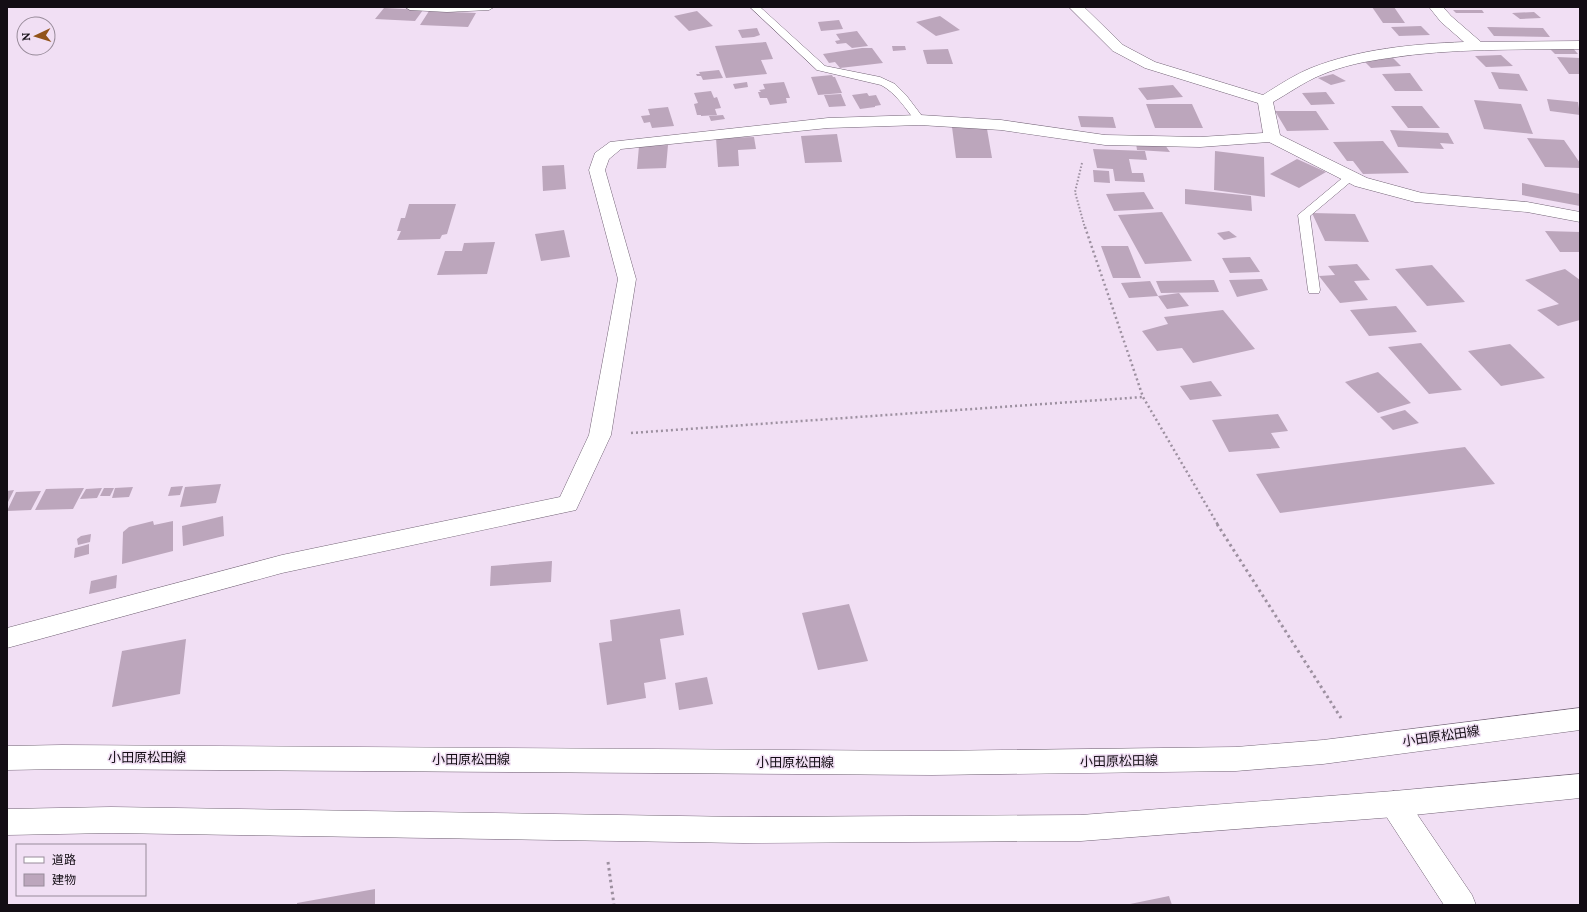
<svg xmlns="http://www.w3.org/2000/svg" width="1587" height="912" font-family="Lora,'Noto Sans JP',serif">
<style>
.building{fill:#bca6bc}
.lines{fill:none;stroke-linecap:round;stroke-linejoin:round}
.lane-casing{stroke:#736476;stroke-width:1}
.street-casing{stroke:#736476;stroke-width:1}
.secondary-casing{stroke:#736476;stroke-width:1}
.path-far2{stroke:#9d90a0;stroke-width:2;stroke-dasharray:1.5 2;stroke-linecap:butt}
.path-far1{stroke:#9d90a0;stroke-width:2.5;stroke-dasharray:2 3;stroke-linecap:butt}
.path{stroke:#9d90a0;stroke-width:3;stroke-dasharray:2.5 3.5;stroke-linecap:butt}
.lane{fill:#fff;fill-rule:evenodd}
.street{fill:#fff;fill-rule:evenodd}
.secondary{fill:#fff;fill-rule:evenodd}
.labels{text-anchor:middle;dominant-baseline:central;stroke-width:3;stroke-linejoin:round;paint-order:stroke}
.near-street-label{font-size:13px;fill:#130d14;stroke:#f1dff4}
</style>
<rect width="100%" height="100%" fill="#f1dff4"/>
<path class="building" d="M1372 7H1394L1405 23H1383Z
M384 8 423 10 415 21 375 19Z
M1453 10H1482L1484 13H1456Z
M429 11 476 13 468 27 420 25Z
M697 11 713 26 689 31 674 16Z
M1534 12 1541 18 1520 19 1512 13Z
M940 16 960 30 936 36 916 22Z
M839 20 843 29 821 31 818 22Z
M1421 26 1430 35 1399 36 1391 27Z
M1487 27 1543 28 1550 37 1494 36Z
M757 28 760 35 754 37 742 38 738 30Z
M857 31 868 46 852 48 846 43 837 44 835 41 840 40 836 34Z
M766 42 773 59 761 60 767 74 726 78 715 46Z
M892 46H905L906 50 893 51Z
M1547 46H1571L1578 54H1555Z
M862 48H872L883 63 840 68 835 62 829 63 823 54Z
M948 49 953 64H927L923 50Z
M1501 55 1513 66 1486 67 1475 56Z
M1557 57 1580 58V74H1569Z
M1393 58 1401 66 1371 68 1363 60Z
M719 70 723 78 703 80 701 76H697L696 74H700L699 72Z
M1491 72 1519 74 1528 91 1499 89Z
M1410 73 1423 91H1395L1382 74Z
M1333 74 1346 81 1331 85 1318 78Z
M832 75 833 77H835L842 93 818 95 811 77Z
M747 82 748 87 735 89 733 84Z
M784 82 790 98H786L787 103 770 105 767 98H760L758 92H761L759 90 765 89 763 84Z
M1173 85 1183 97 1147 100 1138 88Z
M711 91 714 98 717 97 721 108 715 109 717 115 701 116V115H697L694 104 698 103 694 93Z
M1326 92 1335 104 1311 105 1302 93Z
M867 93 869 96 876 95 881 105 875 106V107L860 109 852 95Z
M841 94 846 106 829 107 824 95Z
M1547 99 1578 102 1580 115 1550 111Z
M1474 100 1521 104 1533 134 1484 129Z
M1146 104H1192L1203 128H1155Z
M1391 106H1422L1440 128H1408Z
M668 107 674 126 652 128 650 122 644 123 641 116 650 115 648 109Z
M1275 111H1316L1329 130 1287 131Z
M723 115 725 119 711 121 709 116Z
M1078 116 1113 117 1116 128 1081 127Z
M952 127 987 129 992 158H956Z
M1390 130 1448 133 1454 144 1440 143 1444 149 1398 147Z
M837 134 842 162 805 163 801 136Z
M754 137 756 149 738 150 739 166 718 167 716 138Z
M1527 138 1564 140 1580 163V168L1545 167Z
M1383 141 1409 173 1363 174 1353 161H1347L1333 142Z
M1136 143 1165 145 1170 152 1137 150Z
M668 145 666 168 637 169 639 146Z
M1093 149 1145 151 1147 160 1129 159 1132 173H1143L1145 182 1115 181 1113 169 1097 168Z
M1215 151 1264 157 1265 197 1214 190Z
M1297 159 1326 172 1299 188 1270 174Z
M564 165 566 189 543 191 542 166Z
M1093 170 1109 171 1110 183 1094 182Z
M1522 183 1580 194V206L1522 195Z
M1185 189 1251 196 1252 211 1185 204Z
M1144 192 1154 209 1114 211 1106 194Z
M409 204H456L447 234 442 235 440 239 397 240 401 231H397L401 218H405Z
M1162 212 1192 261 1145 264 1118 215Z
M1312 213 1355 214 1369 242 1325 241Z
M564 230 570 257 541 261 535 234Z
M1229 231 1237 237 1224 240 1217 233Z
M1545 231 1580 232V252H1560Z
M495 242 487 274 437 275 445 251H462L464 243Z
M1101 246H1128L1141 278H1113Z
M1250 257 1260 272 1230 273 1222 258Z
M1357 264 1370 280 1354 281 1368 300 1340 303 1319 276 1335 275 1328 266Z
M1432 265 1465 302 1427 306 1395 269Z
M1565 269 1580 280V320L1558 326 1537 310 1559 304 1525 280Z
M1262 279 1268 290 1237 297 1229 280Z
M1214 280 1219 292 1161 293 1156 281Z
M1150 281 1158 296 1129 298 1121 283Z
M1179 293 1189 306 1167 309 1158 296Z
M1396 306 1417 332 1369 336 1350 310Z
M1223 310 1255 349 1193 363 1182 348 1157 351 1142 331 1168 324 1164 317Z
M1421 343 1462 390 1429 394 1388 347Z
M1510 344 1545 378 1501 386 1468 351Z
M1378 372 1411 403 1378 413 1345 382Z
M1211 381 1222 396 1190 400 1180 386Z
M1405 410 1419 423 1393 430 1380 417Z
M1278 414 1288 431 1271 433 1280 448 1229 452 1212 420Z
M1465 447 1495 484 1280 513 1256 474Z
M221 484 216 503 180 507 185 487Z
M183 486 180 495 168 496 171 487Z
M133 487 129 497 112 498 115 488Z
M84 488 73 509 35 510 46 489Z
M102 488 97 498 80 499 86 489Z
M104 488H114L110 496H100Z
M14 490 7 504V491Z
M41 491 31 510 7 511 16 492Z
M223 516 224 536 183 546 182 526Z
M153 521 154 525 173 521V551L122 564 123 532 129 527Z
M91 534 90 542 78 545 77 539 81 536Z
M89 544V554L74 558 75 548Z
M552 561 551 582 490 586 491 566Z
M117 575 116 588 89 594 91 581Z
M849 604 868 661 818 670 802 613Z
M680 609 684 635 660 639 666 679 644 683 646 698 607 705 599 643 612 641 610 620Z
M186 639 180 694 112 707 122 651Z
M707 677 713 704 679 710 675 683Z
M375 889V905H297V903Z
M1169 896 1172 905H1130V904Z"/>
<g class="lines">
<defs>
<path id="lane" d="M405 7H494L489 10 447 12 410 10Z
M750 7H760L825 66 880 77 895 84 906 95 925 120 924 122H916C906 109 896 93 881 85L817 70Z
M1350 174 1354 175 1356 177 1354 179 1310 216 1320 290 1319 293H1309L1308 290 1298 215 1346 175Z"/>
<path id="street" d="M1069 7H1084L1123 45 1155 62 1263 95C1279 85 1294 75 1311 68 1359 49 1413 44 1464 42L1441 22 1429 7H1443L1451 16 1481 42 1580 41V49C1516 50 1452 48 1389 58 1366 61 1342 66 1321 75 1304 82 1289 93 1273 102L1280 135 1367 178 1422 193 1527 202 1580 212V222L1527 212 1415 202 1355 186 1269 142 1200 147 1105 145 1001 130 920 125 828 128 621 149 609 159 605 170 636 279 611 435 576 510 282 573 7 648V628L282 555 560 497 589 435 618 279 589 170 595 153 610 142 828 118 920 115 1001 120 1105 135 1200 137 1263 133 1258 103 1145 68 1113 51Z
M1394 791 1404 795 1472 895 1476 905H1444L1384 813 1380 804 1384 795Z"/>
<path id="secondary" d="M1580 708V730L1323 764 1236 771 932 775 62 769 7 770V746L62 745 932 751 1236 747 1323 740Z
M1580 774V798L1394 817 1081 841 743 843 111 833 7 835V809L111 807 743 817 1081 815 1394 791Z"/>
</defs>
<use href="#lane" class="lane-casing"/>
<use href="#street" class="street-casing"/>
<use href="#secondary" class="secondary-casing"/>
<path class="path-far2" d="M1082 163 1075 192 1085 228"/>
<path class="path-far1" d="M1085 227 1143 397 1218 525
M631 433 1143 397"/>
<path class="path" d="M1217 524 1341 718
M608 862 614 905"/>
<use href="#lane" class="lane"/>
<use href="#street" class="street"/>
<use href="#secondary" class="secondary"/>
</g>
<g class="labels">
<g class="near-street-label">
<text transform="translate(1441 736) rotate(-8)">小田原松田線</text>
<text x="147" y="757">小田原松田線</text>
<text x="471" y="759">小田原松田線</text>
<text transform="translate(1119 761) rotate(-1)">小田原松田線</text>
<text x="795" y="762">小田原松田線</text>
</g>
</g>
<rect width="1587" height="912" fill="none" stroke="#130d14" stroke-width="16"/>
<rect x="16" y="844" width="130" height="52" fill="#f1dff4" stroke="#988b9a"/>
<rect x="24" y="857" width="20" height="6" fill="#ffffff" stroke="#988b9a"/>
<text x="52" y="864" font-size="12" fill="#130d14">道路</text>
<rect x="24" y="874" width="20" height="12" fill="#bca6bc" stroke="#988b9a"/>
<text x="52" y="884" font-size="12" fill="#130d14">建物</text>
<g transform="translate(36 36) rotate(266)"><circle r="19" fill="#f1dff4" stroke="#988b9a"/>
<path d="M0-3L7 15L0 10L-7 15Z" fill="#925319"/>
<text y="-6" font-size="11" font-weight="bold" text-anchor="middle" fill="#130d14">N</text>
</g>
</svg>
